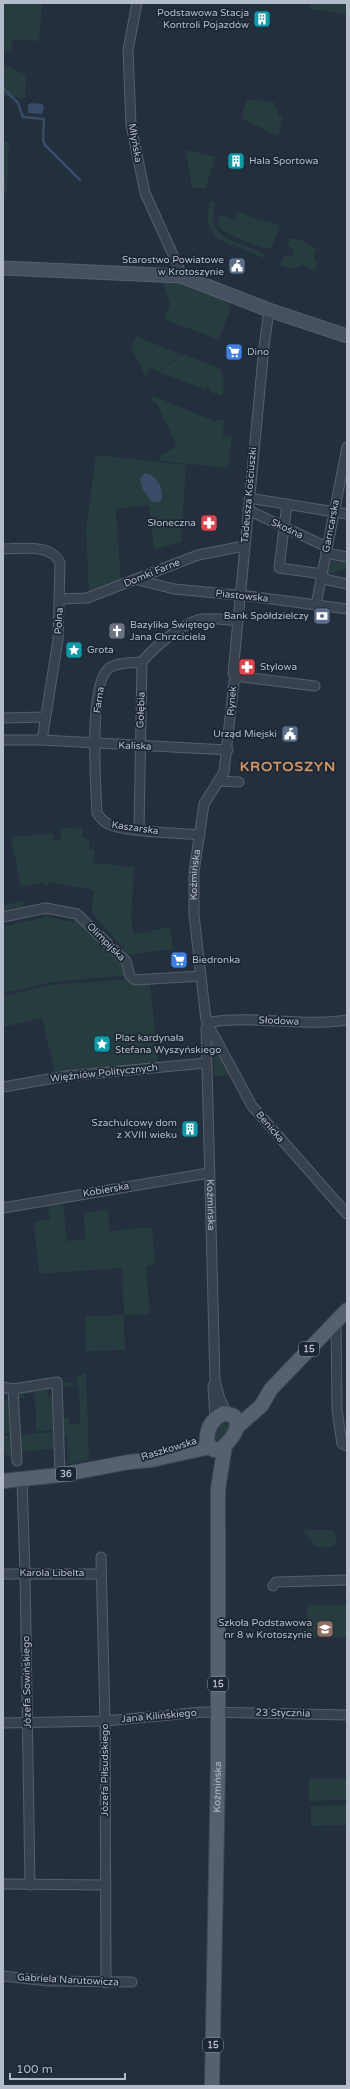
<svg xmlns="http://www.w3.org/2000/svg" width="350" height="2089" font-family="'Varela Round',sans-serif">
<style>
.green{fill:#263c3f}
.water{fill:#394c67}
.lines{fill:none;stroke-linecap:round;stroke-linejoin:round}
.stream{stroke:#394c67;stroke-width:2.5}
.street-casing{stroke:#565f6c;stroke-width:11}
.secondary-casing{stroke:#565f6c;stroke-width:15}
.primary-casing{stroke:#414a57;stroke-width:16}
.street{stroke:#38414e;stroke-width:9}
.secondary{stroke:#465061;stroke-width:13}
.primary{stroke:#56606e;stroke-width:14}
.labels{text-anchor:middle;dominant-baseline:central;stroke-width:3.5;stroke-linejoin:round;paint-order:stroke}
.shield{fill:#1d2633;stroke:#878f9c;stroke-width:1}
.shield-label{font-size:9px;font-weight:bold;fill:#b4bcc9}
.poi-label{font-size:10px;fill:#b4bcc9;stroke:#1d2633;text-anchor:end}
.street-label{font-size:10px;fill:#b4bcc9;stroke:#1d2633}
.district-label{font-size:14px;font-weight:bold;letter-spacing:1px;fill:#d59563;stroke:#1d2633}
</style>
<rect width="100%" height="100%" fill="#242f3e"/>
<path class="green" d="M3 3H42L39 41 12 39 11 52H3Z
M311 3H347L345 14 310 9Z
M3 64 26 75 25 98 3 96Z
M250 99 276 103 275 109H279L278 116H283L278 136 243 119 241 117 246 101Z
M3 142H9L7 193H3Z
M187 150 215 157 206 188H192L186 155Z
M210 201 216 203C204 242 239 240 264 254V258L218 239C206 227 206 217 210 201Z
M240 212 247 214V216L280 225 271 249 260 247 226 233 219 226 218 220 221 215 234 220 237 213Z
M290 239H299L317 249 313 256 317 263 315 271 303 265 293 269 280 265 284 255 291 257 294 249 287 246Z
M163 282 186 284 227 299 230 310 219 340 164 319 170 304Z
M136 336 180 354 159 372 150 368 146 378 133 351 129 353Z
M182 354 214 366 222 370 224 386 222 396 210 392V389L207 387 205 390 160 372Z
M151 395 214 421 224 420 223 436 232 437 228 468 161 461 159 456 177 446 156 402 153 403Z
M96 455 186 465 181 542 154 550 149 505 116 509 121 581 89 594 86 530Z
M330 556 347 559V568L326 576Z
M82 827V837L89 839 90 849 95 850 94 863 134 867 131 919 134 934 170 927 173 949 129 955 93 914 91 911 94 892 88 889 48 882 47 887 44 882 21 887 11 837 53 833 54 840 61 841 60 828Z
M24 901 23 909 3 914V905Z
M49 911 48 917 73 922 75 916 121 960 125 976 53 982 3 993V927L45 917 44 912Z
M127 979 150 983 158 1063 55 1072 42 1018 3 1027V996L52 985Z
M214 1049H217L230 1076H214Z
M63 1204 67 1241 85 1239 84 1213 108 1210 110 1231 152 1227 155 1265 146 1266 150 1314 124 1315 125 1350 86 1351 85 1316 124 1315 122 1268 39 1274 34 1222 50 1219 47 1206Z
M83 1373H86L89 1460 65 1465 62 1462 68 1461 67 1437H61L60 1418H69V1424H80L79 1386 59 1388 63 1383 71 1382V1385H77L76 1378Z
M51 1384 55 1390H48V1397H55L56 1430 36 1431 35 1393 24 1394V1398H15L16 1393Z
M3 1389 11 1395H4V1401H11L13 1433H3Z
M222 1420 228 1421 231 1425 220 1441 214 1444 212 1434Z
M56 1432 57 1448 54 1452 53 1449 18 1452 17 1435Z
M13 1435V1453L7 1458 6 1453H3V1436Z
M302 1530H332L335 1533 337 1541 332 1547H316Z
M307 1605H347V1637H307Z
M309 1779H347V1800L309 1801Z
M347 1805V1825L311 1826V1806Z"/>
<path class="water" d="M31 103 43 104 44 107 42 114 28 113V105Z
M145 473C157 476 163 486 162 499L159 502H152L142 488 140 478Z"/>
<g class="lines">
<path class="stream" d="M3 88 18 103 23 117 44 119 43 139 45 145 80 180"/>
<defs>
<g id="street">
<path d="M137 3 128 50 131 125 145 193 179 268 181 276"/>
<path d="M249 498 347 514"/>
<path d="M287 504 279 568 316 573 328 580 347 584"/>
<path d="M248 510 327 547"/>
<path d="M3 549C21 549 51 543 60 563L58 640 42 740"/>
<path d="M326 553 347 557"/>
<path d="M138 580 174 589 248 596 347 609"/>
<path d="M60 599 87 598 198 555 244 546"/>
<path d="M316 605 347 447"/>
<path d="M142 662C132 663 118 662 109 668 88 684 96 787 97 813 100 818 103 821 108 824 123 832 179 833 200 835"/>
<path d="M142 662C153 648 184 621 203 619 214 618 226 620 238 621"/>
<path d="M237 678 233 673 264 347 269 310"/>
<path d="M3 718 45 717"/>
<path d="M3 740H42L228 750"/>
<path d="M218 781 239 782"/>
<path d="M139 830 142 662"/>
<path d="M3 917 46 908 77 914 126 961 130 976 135 980 201 976"/>
<path id="s1" d="M206 1020 194 915V872L204 804 224 772 234 681 238 677H243L315 686"/>
<path d="M211 1022C256 1015 302 1027 347 1020"/>
<path id="s2" d="M206 1028 215 1381 220 1399 227 1413"/>
<path d="M210 1028 252 1106 347 1214"/>
<path d="M3 1087 66 1076 206 1063"/>
<path d="M3 1208 209 1173"/>
<path d="M336 1321 337 1410 342 1444 347 1446"/>
<path d="M213 1386 215 1419"/>
<path d="M3 1387 13 1389 57 1382 60 1475"/>
<path d="M13 1389 17 1461"/>
<path d="M22 1480 25 1573 30 1885"/>
<path d="M101 1557 105 1721 106 1983"/>
<path d="M3 1574H101"/>
<path d="M273 1586 276 1582 347 1580"/>
<path d="M3 1723 105 1721 202 1712 347 1715"/>
<path d="M3 1884 106 1885"/>
<path d="M3 1976 48 1981 132 1982"/>
</g>
<path id="secondary" d="M3 268 181 276 269 310 347 336"/>
<g id="primary">
<path d="M224 1413 234 1416C243 1428 230 1441 221 1449L214 1450 207 1443C206 1429 212 1419 224 1413Z"/>
<path d="M238 1426 261 1406 271 1389 347 1310"/>
<path d="M3 1481 60 1475 129 1462 151 1460 210 1447"/>
<path id="s3" d="M212 2086 218 1768V1489L225 1445"/>
</g>
</defs>
<use href="#street" class="street-casing"/>
<use href="#secondary" class="secondary-casing"/>
<use href="#primary" class="primary-casing"/>
<use href="#street" class="street"/>
<use href="#secondary" class="secondary"/>
<use href="#primary" class="primary"/>
</g>
<defs>
<symbol id="building-square" viewBox="-11 -11 22 22"><rect x="-9" y="-9" width="18" height="18" rx="4" fill="#0f9aa8" stroke="#1d2633"/><path d="M-4-6H4V6H1V3H-1V6H-4ZM-2.5-4.3h1.7v1.8h-1.7ZM.8-4.3h1.7v1.8H.8ZM-2.5-1h1.7V.8h-1.7ZM.8-1h1.7V.8H.8Z" fill="#fff"/></symbol>
<symbol id="civic-square" viewBox="-11 -11 22 22"><rect x="-9" y="-9" width="18" height="18" rx="4" fill="#5c6f8a" stroke="#1d2633"/><path d="M-.6-6.5H3V-4.5H.6V-3L4-1V1h2V6H-6V1h2V-1L-.6-3ZM-1.2 2.5V6h2.4V2.5Z" fill="#fff"/></symbol>
<symbol id="supermarket-square" viewBox="-11 -11 22 22"><rect x="-9" y="-9" width="18" height="18" rx="4" fill="#3f7fe0" stroke="#1d2633"/><path d="M-6-5.5h2.5l.6 2H6L4.5 2H-2.5L-4.4-4H-6ZM-1.5 3.2a1.3 1.3 0 1 0 .1 0ZM3 3.2a1.3 1.3 0 1 0 .1 0Z" fill="#fff"/></symbol>
<symbol id="pharmacy-square" viewBox="-11 -11 22 22"><rect x="-9" y="-9" width="18" height="18" rx="4" fill="#e0444e" stroke="#1d2633"/><path d="M-2-6h4v4h4v4h-4v4h-4v-4h-4v-4h4Z" fill="#fff"/></symbol>
<symbol id="bank-square" viewBox="-11 -11 22 22"><rect x="-9" y="-9" width="18" height="18" rx="4" fill="#5c6f8a" stroke="#1d2633"/><path d="M-6-4H6V4H-6ZM0-2.3a2.3 2.3 0 1 0 0 4.6a2.3 2.3 0 1 0 0-4.6Z" fill="#fff"/></symbol>
<symbol id="church-square" viewBox="-11 -11 22 22"><rect x="-9" y="-9" width="18" height="18" rx="4" fill="#6b7280" stroke="#1d2633"/><path d="M-1.2-6h2.4v3.5h3.3v2.4h-3.3V6h-2.4V-.1h-3.3v-2.4h3.3Z" fill="#fff"/></symbol>
<symbol id="sight-square" viewBox="-11 -11 22 22"><rect x="-9" y="-9" width="18" height="18" rx="4" fill="#0f9aa8" stroke="#1d2633"/><path d="M0-6L1.8-2.2L6-1.7L2.9 1.2L3.7 5.4L0 3.3L-3.7 5.4L-2.9 1.2L-6-1.7L-1.8-2.2Z" fill="#fff"/></symbol>
<symbol id="school-square" viewBox="-11 -11 22 22"><rect x="-9" y="-9" width="18" height="18" rx="4" fill="#8d6e63" stroke="#1d2633"/><path d="M0-5L7-2L0 1L-7-2ZM-4 1L0 2.5L4 1V4Q0 6-4 4Z" fill="#fff"/></symbol>
</defs>
<g fill-rule="evenodd">
<use href="#building-square" x="252" y="9" width="20" height="20"/>
<use href="#building-square" x="226" y="151" width="20" height="20"/>
<use href="#civic-square" x="227" y="256" width="20" height="20"/>
<use href="#supermarket-square" x="224" y="342" width="20" height="20"/>
<use href="#pharmacy-square" x="199" y="513" width="20" height="20"/>
<use href="#bank-square" x="312" y="606" width="20" height="20"/>
<use href="#church-square" x="107" y="621" width="20" height="20"/>
<use href="#sight-square" x="64" y="640" width="20" height="20"/>
<use href="#pharmacy-square" x="237" y="657" width="20" height="20"/>
<use href="#civic-square" x="280" y="724" width="20" height="20"/>
<use href="#supermarket-square" x="169" y="950" width="20" height="20"/>
<use href="#sight-square" x="92" y="1034" width="20" height="20"/>
<use href="#building-square" x="180" y="1119" width="20" height="20"/>
<use href="#school-square" x="315" y="1619" width="20" height="20"/>
</g>
<g class="labels">
<g class="shield">
<rect x="299" y="1342" width="20" height="14" rx="3"/>
<rect x="56" y="1467" width="20" height="14" rx="3"/>
<rect x="208" y="1677" width="20" height="14" rx="3"/>
<rect x="203" y="2038" width="20" height="14" rx="3"/>
</g>
<g class="shield-label">
<text x="309" y="1349">15</text>
<text x="66" y="1474">36</text>
<text x="218" y="1684">15</text>
<text x="213" y="2045">15</text>
</g>
<g class="poi-label">
<text x="249" y="13">Podstawowa Stacja<tspan x="249" dy="12">Kontroli Pojazdów</tspan></text>
<text x="249" y="161" text-anchor="start">Hala Sportowa</text>
<text x="224" y="260">Starostwo Powiatowe<tspan x="224" dy="12">w Krotoszynie</tspan></text>
<text x="247" y="352" text-anchor="start">Dino</text>
<text x="196" y="523">Słoneczna</text>
<text x="309" y="616">Bank Spółdzielczy</text>
<text x="130" y="625" text-anchor="start">Bazylika Świętego<tspan x="130" dy="12">Jana Chrzciciela</tspan></text>
<text x="87" y="650" text-anchor="start">Grota</text>
<text x="260" y="667" text-anchor="start">Stylowa</text>
<text x="277" y="734">Urząd Miejski</text>
<text x="192" y="960" text-anchor="start">Biedronka</text>
<text x="115" y="1038" text-anchor="start">Plac kardynała<tspan x="115" dy="12">Stefana Wyszyńskiego</tspan></text>
<text x="177" y="1123">Szachulcowy dom<tspan x="177" dy="12">z XVIII wieku</tspan></text>
<text x="312" y="1623">Szkoła Podstawowa<tspan x="312" dy="12">nr 8 w Krotoszynie</tspan></text>
</g>
<g class="street-label">
<text transform="translate(135 143) rotate(80)">Młyńska</text>
<text transform="translate(249 495) rotate(-85)">Tadeusza Kościuszki</text>
<text transform="translate(331 526) rotate(-79)">Garncarska</text>
<text transform="translate(287 529) rotate(25)">Skośna</text>
<text transform="translate(152 573) rotate(-22)">Domki Farne</text>
<text transform="translate(242 596) rotate(6)">Piastowska</text>
<text transform="translate(59 621) rotate(-87)">Polna</text>
<text transform="translate(99 700) rotate(-82)">Farna</text>
<text transform="translate(232 701) rotate(-85)">Rynek</text>
<text transform="translate(141 710) rotate(-88)">Gołębia</text>
<text transform="translate(135 746) rotate(2)">Kaliska</text>
<text transform="translate(135 828) rotate(8)">Kaszarska</text>
<text stroke="none"><textPath href="#s1" startOffset="146">Koźmińska</textPath></text>
<text transform="translate(106 942) rotate(45)">Olimpijska</text>
<text transform="translate(279 1021) rotate(2)">Słodowa</text>
<text transform="translate(104 1073) rotate(-6)">Więźniów Politycznych</text>
<text transform="translate(270 1127) rotate(49)">Benicka</text>
<text transform="translate(106 1190) rotate(-10)">Kobierska</text>
<text stroke="none"><textPath href="#s2" startOffset="177">Koźmińska</textPath></text>
<text transform="translate(169 1449) rotate(-17)">Raszkowska</text>
<text x="52" y="1573">Karola Libelta</text>
<text transform="translate(27 1682) rotate(-91)">Józefa Sowińskiego</text>
<text transform="translate(283 1713) rotate(1)">23 Stycznia</text>
<text transform="translate(159 1716) rotate(-5)">Jana Kilińskiego</text>
<text transform="translate(105 1770) rotate(-90)">Józefa Piłsudskiego</text>
<text stroke="none"><textPath href="#s3" startOffset="299">Koźmińska</textPath></text>
<text transform="translate(68 1980) rotate(3)">Gabriela Narutowicza</text>
</g>
<g class="district-label">
<text x="288" y="766">KROTOSZYN</text>
</g>
</g>
<rect width="350" height="2089" fill="none" stroke="#b4bcc9" stroke-width="8"/>
<path d="M10 2073v6h115v-6" fill="none" stroke="#b4bcc9" stroke-width="2"/>
<text x="16" y="2073" font-size="12" fill="#b4bcc9" stroke="#1d2633" stroke-width="3" paint-order="stroke">100 m</text>
</svg>
